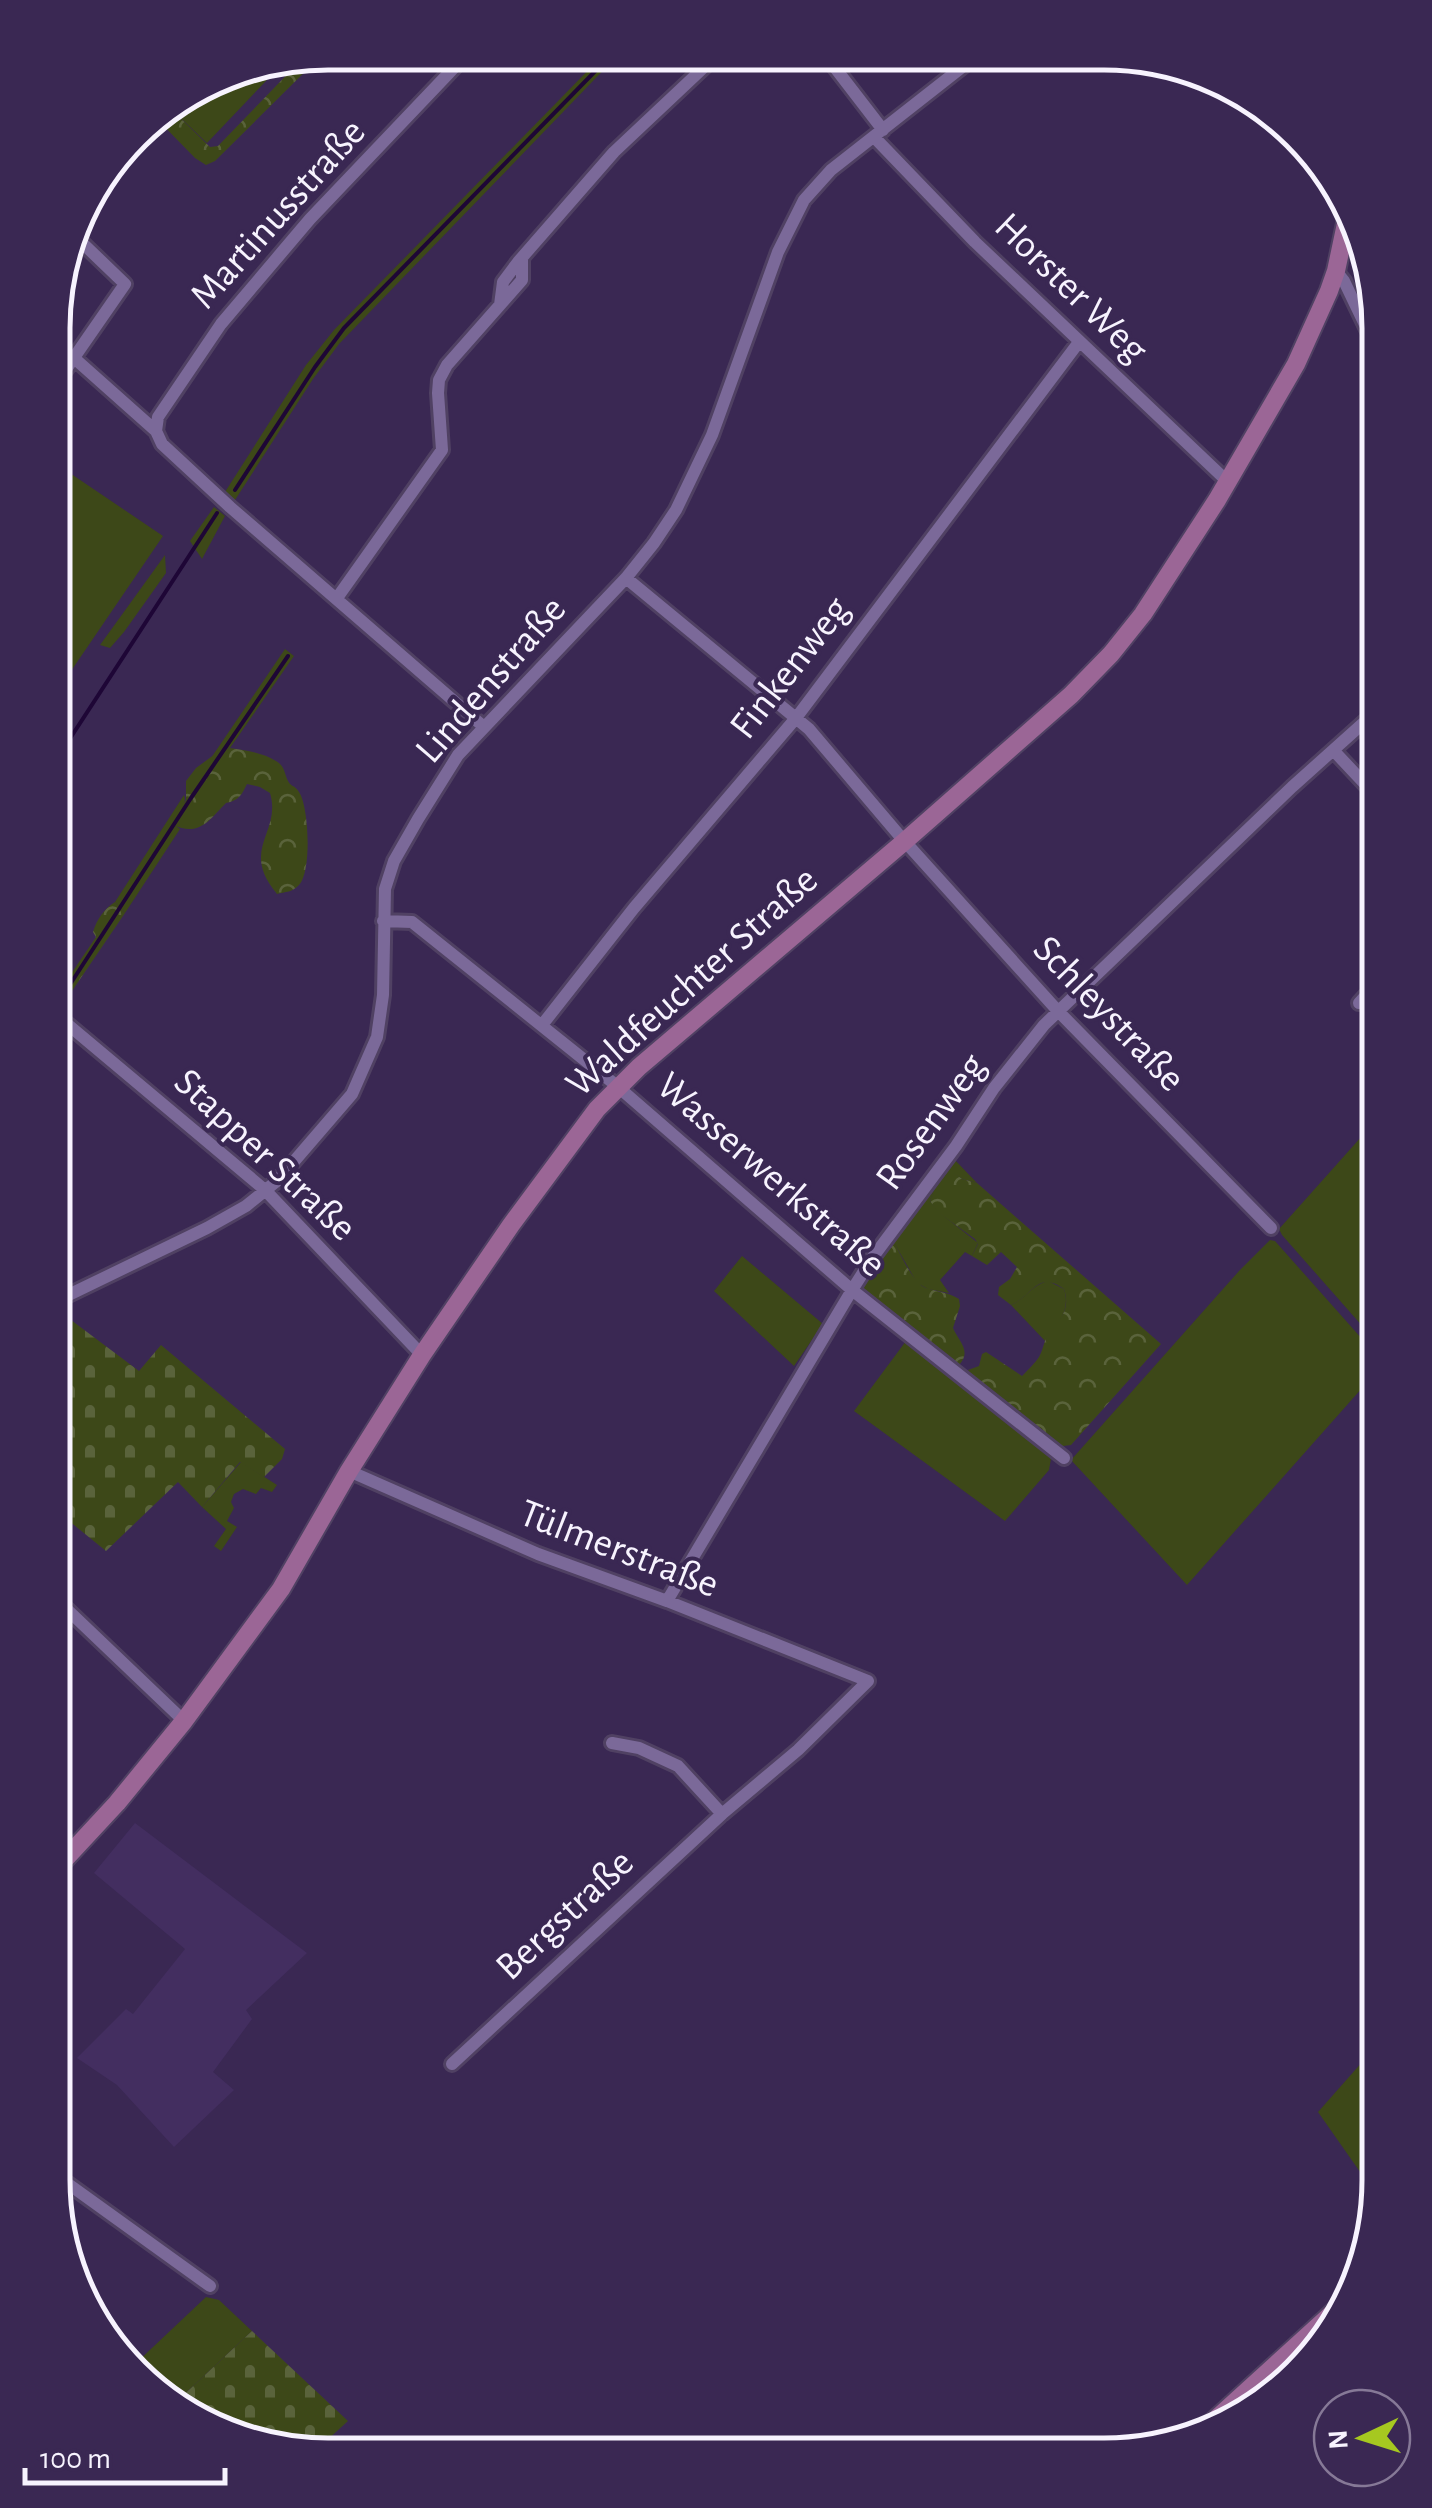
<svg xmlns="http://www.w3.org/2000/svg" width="1432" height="2508" font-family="'Alegreya Sans',sans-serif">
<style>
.built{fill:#432e60}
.green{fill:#3d4818}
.forest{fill:url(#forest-crowns)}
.cemetery{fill:url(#cemetery-stones)}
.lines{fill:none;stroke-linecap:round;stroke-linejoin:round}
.stream{stroke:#1e0636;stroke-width:4}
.street-casing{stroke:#504163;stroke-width:18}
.secondary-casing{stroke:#504163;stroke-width:22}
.street{stroke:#7b6999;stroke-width:12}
.secondary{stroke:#9b6696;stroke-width:18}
.labels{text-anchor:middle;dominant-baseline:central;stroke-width:8;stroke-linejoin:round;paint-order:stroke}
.street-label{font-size:40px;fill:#f7f3fe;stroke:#3a2853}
.rim{fill:none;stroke:#f7f3fe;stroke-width:5}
</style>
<defs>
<pattern id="forest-crowns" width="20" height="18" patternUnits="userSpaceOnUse" patternTransform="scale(2.5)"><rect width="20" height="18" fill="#3d4818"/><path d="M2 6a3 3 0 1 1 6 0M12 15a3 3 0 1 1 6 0" fill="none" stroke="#5a633b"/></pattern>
<pattern id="cemetery-stones" width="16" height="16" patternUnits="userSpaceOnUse" patternTransform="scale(2.5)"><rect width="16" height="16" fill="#3d4818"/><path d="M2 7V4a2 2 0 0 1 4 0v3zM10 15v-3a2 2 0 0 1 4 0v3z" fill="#5a633b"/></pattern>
</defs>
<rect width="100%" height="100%" fill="#3a2853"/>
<path class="built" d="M135 1823 307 1953 246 2010 252 2019 213 2072 234 2090 174 2147 117 2085 77 2058 126 2009 133 2014 185 1949 94 1873Z"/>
<path class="green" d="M604 54H619L339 344 313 379 235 500 225 492 306 365 334 330Z
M285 61 207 143 169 107 223 73Z
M55 463 163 536 54 696Z
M214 507 225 516 202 559 190 541Z
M165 555 166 573 124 632 110 648 100 645Z
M285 649 294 656 230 748 222 749 211 758Z
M184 795C188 806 178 814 173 824L180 829 125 913 115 902Z
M1379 1117V1345L1282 1235 1279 1229Z
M953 1158 977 1183 962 1179 950 1171 934 1190 930 1201 940 1213 978 1243 972 1256 965 1252 940 1280 949 1293 928 1289 917 1283 892 1239Z
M1270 1240 1275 1241 1379 1358V1369L1187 1585 1071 1460 1239 1271Z
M742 1256 823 1324 794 1366 714 1291Z
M1048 1281 1064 1289C1071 1311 1058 1324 1045 1341L1011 1305C1025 1299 1033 1284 1048 1281Z
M906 1341 1048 1453 1051 1459 1049 1470 1005 1521 854 1411Z
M241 1462 277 1485 272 1492 261 1488 256 1494 243 1489 234 1494 231 1502 234 1508 227 1521 237 1527 221 1551 214 1546 226 1529 202 1507Z
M1379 2043V2199L1318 2112Z
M206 2297 219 2300 252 2331 174 2404 160 2398 135 2364Z
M1330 2327 1322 2348 1252 2398Z"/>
<path class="forest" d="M323 54 215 161 206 165 195 158 154 116 169 107 210 147 218 146 303 58Z
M230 748C245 750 263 753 276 761 285 766 284 773 288 781 292 788 294 784 299 792 309 807 312 871 299 885 293 892 285 892 277 894 239 849 282 833 270 793L260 787 247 784C242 794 239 801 226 803 209 820 200 837 173 825L186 800V781L196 768 222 749Z
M115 902 125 913 57 1013 54 1010V999L96 937 93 932C97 919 104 909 115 902Z
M950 1170 962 1179 977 1183 1161 1344 1071 1445 1063 1446 1056 1443 972 1377 968 1370 979 1366 982 1354 986 1352 1022 1376C1028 1370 1035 1363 1039 1357 1042 1352 1043 1346 1045 1341 1056 1322 1072 1313 1064 1289 1037 1270 1034 1295 1011 1305L998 1295 999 1287 1010 1279 1017 1267 1001 1252 987 1265 972 1256 978 1244 975 1239 939 1213 930 1201 934 1190Z
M892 1238C899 1251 913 1284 926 1288 938 1292 948 1292 959 1299L960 1306 953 1328C959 1342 972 1351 959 1365L867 1298 863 1289 865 1281Z"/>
<path class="cemetery" d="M59 1311 139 1371 161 1345 285 1449 282 1459 264 1477 240 1462 202 1507 178 1482 106 1551 53 1508V1496L67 1483 53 1469 54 1314Z
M252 2331 348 2421 313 2453H292L174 2404Z"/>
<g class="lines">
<path class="stream" d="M235 490 315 367 344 328 612 54
M54 763 217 513
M56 1006 191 798 288 656"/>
<defs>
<path id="street" d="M826 56 883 130
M874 137 975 242 1228 482
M1336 271 1344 281 1379 354
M500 305 503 282 518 262 614 152 717 55
M74 358 156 431 162 444 230 507 484 727
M55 385 125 284 73 234
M156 431 158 417 221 324 282 252 310 219 468 53
M626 578 809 729 899 835 1057 1010 1271 1228
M337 598 442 450 438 393 439 380 447 365 522 280V258
M1334 751 1379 799
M383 921 412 922 617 1086 852 1290 1064 1458
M1359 1003 1379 981
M54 1013 265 1190 422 1355
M542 1025 634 908 796 718 1079 342
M54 1302 207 1228 246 1206 278 1180 352 1094 377 1037 383 995 385 889 394 861 418 819 458 755 626 578 654 543 676 510 712 435 778 252 804 200 831 170 975 57
M349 1471 538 1554 667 1601 868 1681 798 1750 722 1814 452 2064
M53 1596 184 1721
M667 1601 852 1290 873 1257 956 1146 994 1088 1044 1025 1292 787 1379 709
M612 1743 639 1748 678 1766 722 1814
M53 2173 210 2286"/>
<path id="secondary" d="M53 1872 117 1803 184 1721 281 1589 349 1471 422 1355 511 1225 597 1109 639 1067 905 841 1071 695 1111 654 1143 614 1217 500 1296 364 1329 291 1336 271 1348 214
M1192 2441 1336 2310"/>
</defs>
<use href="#street" class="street-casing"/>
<use href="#secondary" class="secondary-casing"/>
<use href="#street" class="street"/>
<use href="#secondary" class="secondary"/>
</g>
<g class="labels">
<g class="street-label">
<text transform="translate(278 214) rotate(-48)">Martinusstraße</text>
<text transform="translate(1071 288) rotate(44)">Horster Weg</text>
<text transform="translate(790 668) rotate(-52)">Finkenweg</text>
<text transform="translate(491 680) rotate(-49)">Lindenstraße</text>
<text transform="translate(692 982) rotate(-42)">Waldfeuchter Straße</text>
<text transform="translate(1109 1014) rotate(46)">Schleystraße</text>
<text transform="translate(931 1122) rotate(-54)">Rosenweg</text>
<text transform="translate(265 1155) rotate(43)">Stapper Straße</text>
<text transform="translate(771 1175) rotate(41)">Wasserwerkstraße</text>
<text transform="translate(619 1549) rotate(21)">Tülmerstraße</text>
<text transform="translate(565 1915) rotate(-43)">Bergstraße</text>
</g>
</g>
<path d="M0 0H1432V2508H0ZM328 70H1104A258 258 0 0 1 1362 328V2180A258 258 0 0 1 1104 2438H328A258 258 0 0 1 70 2180V328A258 258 0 0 1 328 70Z" fill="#3a2853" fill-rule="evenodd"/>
<path class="rim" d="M328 70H1104A258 258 0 0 1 1362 328V2180A258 258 0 0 1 1104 2438H328A258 258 0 0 1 70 2180V328A258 258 0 0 1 328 70Z"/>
<g transform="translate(1362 2438) rotate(266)"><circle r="48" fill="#3a2853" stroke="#867997" stroke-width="2.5"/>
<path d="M0-8L18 38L0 25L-18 38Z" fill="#a6c820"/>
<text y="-15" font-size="28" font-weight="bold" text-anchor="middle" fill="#f7f3fe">N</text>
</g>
<path d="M25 2468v15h200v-15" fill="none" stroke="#f7f3fe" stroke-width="5"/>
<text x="40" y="2468" font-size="30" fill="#f7f3fe" stroke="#3a2853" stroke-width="8" paint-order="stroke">100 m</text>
</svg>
